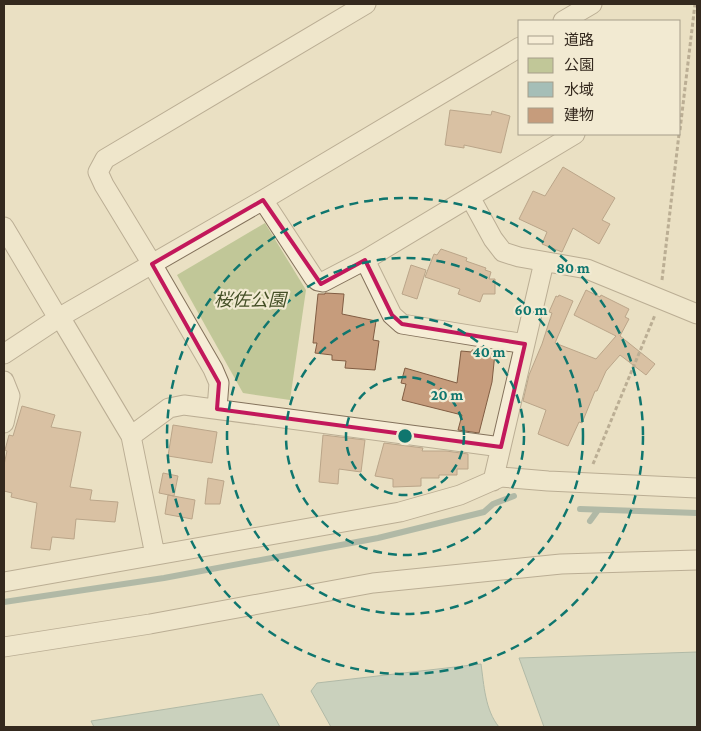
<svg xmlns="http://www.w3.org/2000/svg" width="701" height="731" font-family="'Crimson Pro','Noto Sans JP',serif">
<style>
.green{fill:#c1c798}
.water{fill:#a5beb7;stroke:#6d8b84}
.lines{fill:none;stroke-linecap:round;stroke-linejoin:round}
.stream{stroke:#6d8b84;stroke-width:6}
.building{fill:#c69c7c;stroke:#815d43}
.street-casing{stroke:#83715b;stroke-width:21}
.path{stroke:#83715b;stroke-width:3;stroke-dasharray:4 2.5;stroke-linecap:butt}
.street{stroke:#f6edd6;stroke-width:19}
.marked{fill:none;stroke:#c2185b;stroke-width:4;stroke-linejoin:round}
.ring{fill:none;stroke:#0f766e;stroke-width:2.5;stroke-dasharray:9 6}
.labels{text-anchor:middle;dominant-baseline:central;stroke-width:4.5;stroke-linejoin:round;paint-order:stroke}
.park-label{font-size:18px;font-style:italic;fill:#444f26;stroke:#f2ead2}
.centre{fill:#0f766e;stroke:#f2ead2;stroke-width:2.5}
.ring-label{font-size:15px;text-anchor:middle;font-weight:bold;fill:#0f766e;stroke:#f2ead2;stroke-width:4.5;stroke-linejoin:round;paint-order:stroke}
</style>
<rect width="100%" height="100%" fill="#eae0c3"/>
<path class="green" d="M265 223 306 290 290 400 243 393 177 275Z"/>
<path class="water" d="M697 652V727H544L519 658Z
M481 664C484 685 485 710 499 727H331L311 691 317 683Z
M262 694 280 727H94L91 721Z"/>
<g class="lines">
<path class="stream" d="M580 509 697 513
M590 521 598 510
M4 602 164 578 378 538 484 512 493 504 514 496"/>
</g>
<path class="building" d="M450 110 491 115 492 111 510 116 501 153 464 145V148L445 145Z
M563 167 615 198 602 220 610 224 599 244 573 228 562 252 542 244 547 232 519 219 533 191 545 196Z
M441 249 467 258 466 261 486 268 485 270 491 272 489 279H495V294H483L480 302 458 294 460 289 425 277 434 254 437 255Z
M411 265 426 270 417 299 402 294Z
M586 290 600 297 601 295 629 309 625 317 629 319 620 336 655 364 646 375 620 355 606 371 597 391H595L582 423 579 422 568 446 538 434 546 410 523 401 529 375 542 344 552 313 549 312 556 296 558 297 559 295 573 301 555 343 596 359 616 336 574 315Z
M325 293 344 294 342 314 376 321 373 340 379 341 375 370 345 368 346 361 332 360V355L315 353 317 343H313L318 294H325Z
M472 350 495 353 492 382 479 433 458 430 462 415 402 400 406 384 401 383 405 368 457 383 461 351 472 352Z
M22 406 55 415 51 427 81 432 70 487 92 490 90 500 118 502 115 522 76 519 74 539 52 537 50 550 31 548 37 503 11 497 12 493 4 491V465L7 451 5 450 9 435 13 436Z
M173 425 217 432 212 463 168 456Z
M323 435 365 440 361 472 339 469 338 484 319 482Z
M384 443 423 448 422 451H446L468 454V469H457V475H439V478H421V486L393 487V479L375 476Z
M163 473 178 476 174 496 159 493Z
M208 478 224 481 220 504H205Z
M168 495 195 500 192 519 165 514Z"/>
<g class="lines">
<defs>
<path id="street" d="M563 21 592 4
M470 197 493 239 503 252 519 257 587 269 697 314
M263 200 314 278 318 281 323 282 365 260 575 134
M4 227 58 318
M365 260 392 315 402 324 525 344
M60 317 131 436 155 555
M4 354 60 317 263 200 520 47
M4 381 10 396 4 423
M217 409 219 383 213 369 152 264 104 185 98 172 105 159 366 4
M131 436 169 408 184 405 501 447
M493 481 544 262
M4 582 400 512 460 495 501 477 548 481 697 488
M4 647 150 624 373 583 561 564 697 560"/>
</defs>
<use href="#street" class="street-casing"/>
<path class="path" d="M680 130 695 4
M662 280 679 134
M593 464 655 315"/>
<use href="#street" class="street"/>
</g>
<path d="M0 0H701V731H0ZM263 200 321 284 365 260 392 315 402 324 525 344 501 447 217 409 219 383 152 264Z" fill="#eae0c3" fill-opacity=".55" fill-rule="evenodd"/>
<path class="marked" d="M263 200 321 284 365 260 392 315 402 324 525 344 501 447 217 409 219 383 152 264Z"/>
<g class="ring">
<circle cx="405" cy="436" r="59"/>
<circle cx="405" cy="436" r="119"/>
<circle cx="405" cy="436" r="178"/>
<circle cx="405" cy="436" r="238"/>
</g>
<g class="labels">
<g class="park-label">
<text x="250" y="300">桜佐公園</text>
</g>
</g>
<circle cx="405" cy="436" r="8" class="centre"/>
<g class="ring-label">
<text x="573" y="273">80 m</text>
<text x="531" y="315">60 m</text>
<text x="489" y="357">40 m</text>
<text x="447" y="400">20 m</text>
</g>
<rect width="701" height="731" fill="none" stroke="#34291e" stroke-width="10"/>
<rect x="518" y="20" width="162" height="115" fill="#f2ead2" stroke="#a69d8a"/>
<rect x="528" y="36" width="25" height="8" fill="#f6edd6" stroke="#a69d8a"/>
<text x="564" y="45" font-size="15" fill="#34291e">道路</text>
<rect x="528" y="58" width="25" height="15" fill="#c1c798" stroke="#a69d8a"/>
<text x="564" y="70" font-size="15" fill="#34291e">公園</text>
<rect x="528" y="82" width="25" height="15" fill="#a5beb7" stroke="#a69d8a"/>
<text x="564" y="95" font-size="15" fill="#34291e">水域</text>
<rect x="528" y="108" width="25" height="15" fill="#c69c7c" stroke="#a69d8a"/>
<text x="564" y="120" font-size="15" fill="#34291e">建物</text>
</svg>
